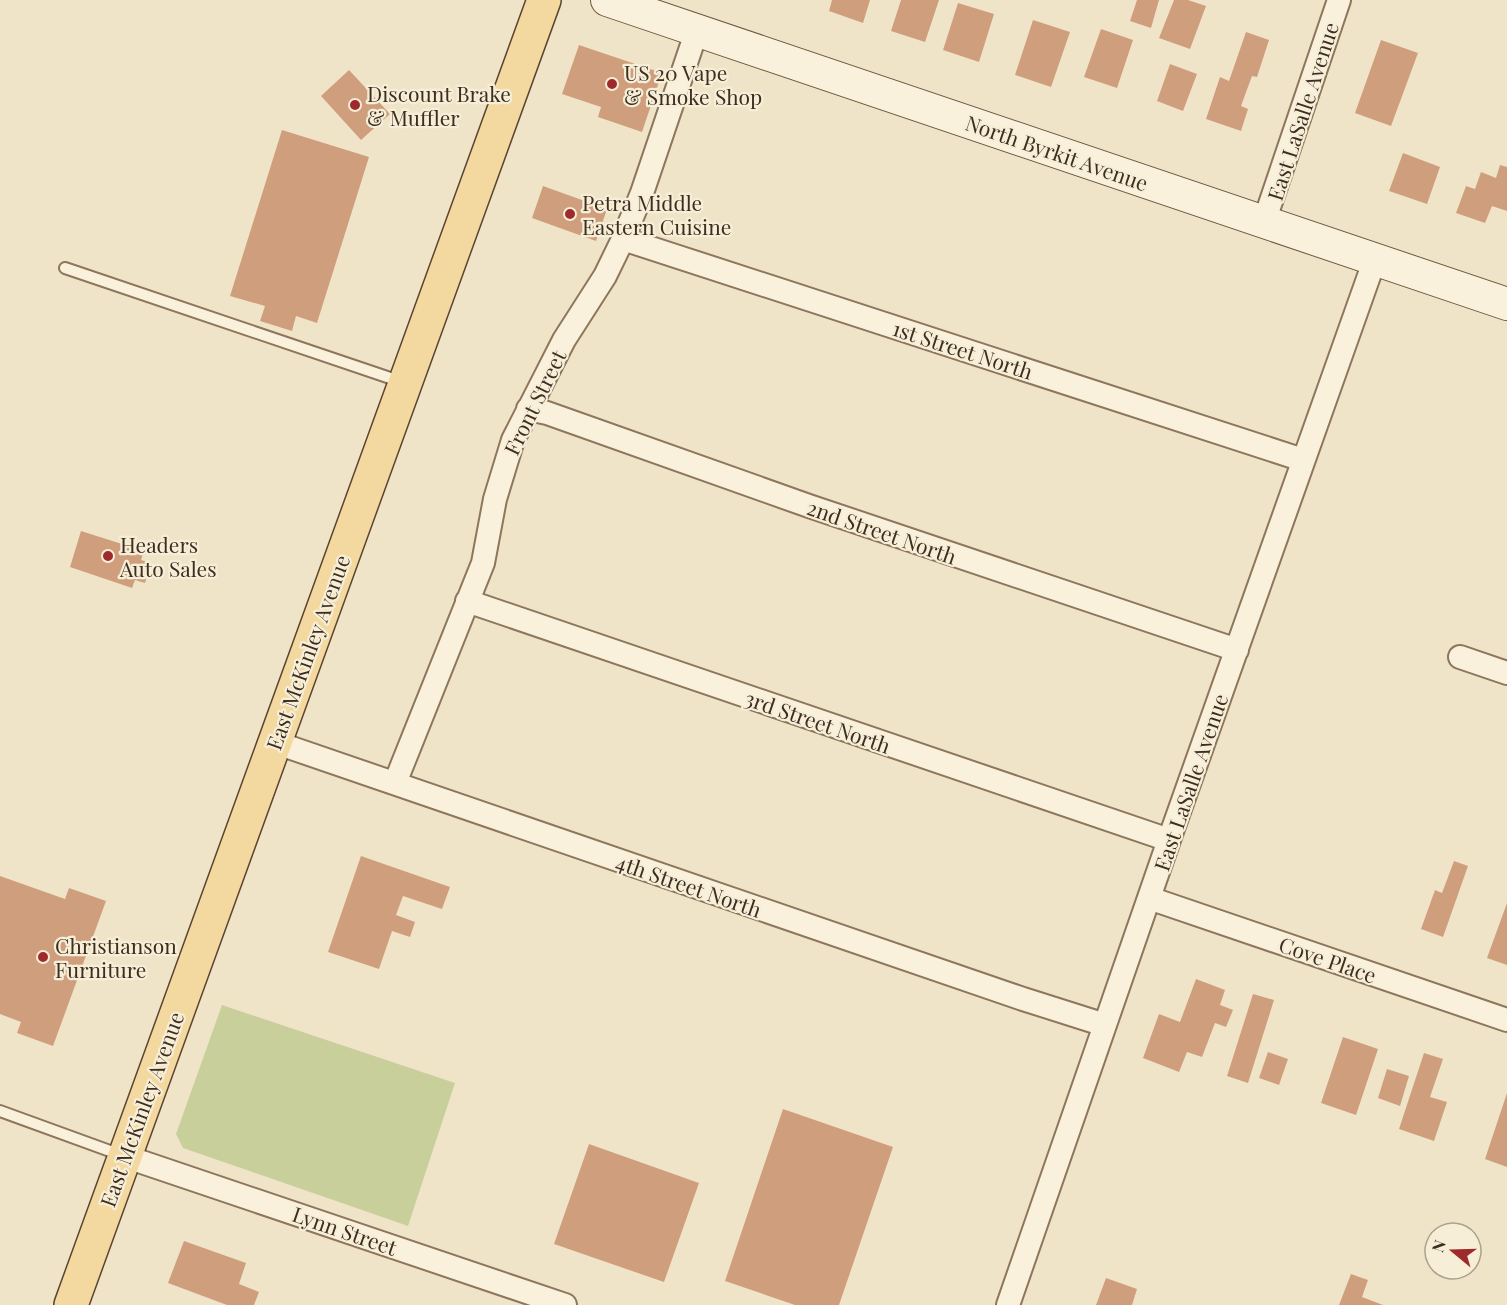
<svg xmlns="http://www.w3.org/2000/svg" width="1507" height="1305" font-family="'Playfair Display',serif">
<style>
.green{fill:#c9cf9b}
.building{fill:#cf9f7d}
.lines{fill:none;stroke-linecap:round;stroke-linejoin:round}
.lane-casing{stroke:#8d765c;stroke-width:14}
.street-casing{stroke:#8d765c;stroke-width:26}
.secondary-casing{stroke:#6f573f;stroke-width:34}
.primary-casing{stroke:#5b4430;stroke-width:36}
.lane{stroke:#faf1dc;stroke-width:10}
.street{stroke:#faf1dc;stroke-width:22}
.secondary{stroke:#faf1dc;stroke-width:32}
.primary{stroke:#f3d9a0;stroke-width:33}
.poi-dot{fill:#9e2a2b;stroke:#f7eed8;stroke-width:2}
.labels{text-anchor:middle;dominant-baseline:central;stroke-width:4.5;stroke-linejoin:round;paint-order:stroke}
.poi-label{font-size:21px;fill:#3d2e20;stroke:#f7eed8;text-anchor:start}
.street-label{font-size:21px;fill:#3d2e20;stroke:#f7eed8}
</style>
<rect width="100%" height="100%" fill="#f0e4c8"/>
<path class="green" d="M222 1005 455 1083 408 1226 183 1148 176 1134Z"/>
<path class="building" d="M832 0H870L863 23 829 11Z
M901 0H939L925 42 891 31Z
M1137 0H1159L1151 28 1130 21Z
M1174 0H1188L1206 6 1190 49 1159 38Z
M958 3 994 14 979 62 943 50Z
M1033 20 1070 32 1051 87 1015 75Z
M1101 29 1133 40 1117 88 1084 77Z
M1246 32 1269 40 1257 77 1252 76 1241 106 1248 109 1241 131 1206 119 1220 77 1229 81Z
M1381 40 1418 53 1391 126 1355 113Z
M579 45 662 73 642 132 598 117 601 107 562 94Z
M1170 64 1197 74 1183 111 1157 101Z
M349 70 390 114 361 140 321 96Z
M282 130 369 157 317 323 296 316 292 331 260 321 265 306 230 296Z
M1403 153 1440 167 1427 204 1389 191Z
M1500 165 1507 167V211L1492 206 1485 223 1456 213 1466 186 1475 189 1481 172 1496 178Z
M543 186 607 209 596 241 532 218Z
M81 531 144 551 141 560 151 563 145 583 135 580 132 588 70 567Z
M361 856 450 887 442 909 403 896 396 915 415 922 410 937 392 931 379 969 328 952Z
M1454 861 1468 866 1443 937 1421 929 1435 890 1442 893Z
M0 876 65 899 69 888 106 901 53 1046 17 1033 21 1022 0 1014Z
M1507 903V965L1487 958Z
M1196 979 1225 990 1220 1005 1233 1010 1226 1027 1215 1023 1202 1057 1187 1052 1179 1072 1143 1058 1159 1014 1180 1022Z
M1253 994 1274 1000 1248 1083 1227 1076Z
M1343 1037 1378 1049 1356 1115 1321 1103Z
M1268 1052 1288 1059 1279 1085 1259 1078Z
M1424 1053 1443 1059 1430 1097 1447 1102 1434 1141 1399 1129Z
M1387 1069 1409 1076 1400 1106 1378 1098Z
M1507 1093V1167L1485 1159Z
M783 1109 893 1147 839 1305H795L725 1281Z
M589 1144 699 1183 664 1282 554 1244Z
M184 1241 246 1263 239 1284 259 1292 254 1305H227L168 1283Z
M1351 1274 1368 1280 1362 1297 1383 1305H1339Z
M1106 1278 1137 1289 1132 1305H1096Z"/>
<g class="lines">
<defs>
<path id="lane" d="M65 268 402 382
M0 1111 121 1155"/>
<path id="street" d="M1264 222 1339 0
M623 239 1303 460
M528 409 547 413 809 506 1237 650
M467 601 1169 840
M1460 657 1507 673
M274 742 1023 999 1105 1025
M395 783 483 563 495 499 513 440 564 340 605 276 623 239 642 193 697 30
M1149 898 1507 1020
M124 1156 565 1305
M1008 1305 1169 840 1375 259"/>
<path id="secondary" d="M607 0 1507 304"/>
<path id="primary" d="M71 1305 544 0"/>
</defs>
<use href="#lane" class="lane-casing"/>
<use href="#street" class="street-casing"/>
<use href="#secondary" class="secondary-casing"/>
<use href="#primary" class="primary-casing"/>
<use href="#lane" class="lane"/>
<use href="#street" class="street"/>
<use href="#secondary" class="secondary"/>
<use href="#primary" class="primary"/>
</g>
<g class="poi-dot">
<circle cx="612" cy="84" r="6"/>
<circle cx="355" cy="105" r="6"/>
<circle cx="570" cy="214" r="6"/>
<circle cx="108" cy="556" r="6"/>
<circle cx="43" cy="957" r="6"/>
</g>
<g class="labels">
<g class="poi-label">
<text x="624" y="72">US 20 Vape<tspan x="624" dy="24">&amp; Smoke Shop</tspan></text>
<text x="367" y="93">Discount Brake<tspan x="367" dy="24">&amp; Muffler</tspan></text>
<text x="582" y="202">Petra Middle<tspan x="582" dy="24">Eastern Cuisine</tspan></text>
<text x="120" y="544">Headers<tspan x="120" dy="24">Auto Sales</tspan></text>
<text x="55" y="945">Christianson<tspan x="55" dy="24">Furniture</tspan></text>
</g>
<g class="street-label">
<text transform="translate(1302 111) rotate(-72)">East LaSalle Avenue</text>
<text transform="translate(1057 152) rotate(19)">North Byrkit Avenue</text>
<text transform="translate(963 349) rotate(18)">1st Street North</text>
<text transform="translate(534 402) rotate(-64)">Front Street</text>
<text transform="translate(882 531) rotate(19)">2nd Street North</text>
<text transform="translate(307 652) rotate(-70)">East McKinley Avenue</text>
<text transform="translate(818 721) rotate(19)">3rd Street North</text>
<text transform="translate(1190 782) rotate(-71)">East LaSalle Avenue</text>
<text transform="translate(689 885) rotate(19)">4th Street North</text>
<text transform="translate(1328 959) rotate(19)">Cove Place</text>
<text transform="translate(141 1109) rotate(-70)">East McKinley Avenue</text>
<text transform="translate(345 1230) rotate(19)">Lynn Street</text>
</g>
</g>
<g transform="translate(1453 1251) rotate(289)"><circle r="28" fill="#f7eed8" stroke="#ada18e" stroke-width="1.5"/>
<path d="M0-4.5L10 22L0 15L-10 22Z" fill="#9e2a2b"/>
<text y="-9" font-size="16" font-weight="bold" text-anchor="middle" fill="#3d2e20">N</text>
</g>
</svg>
